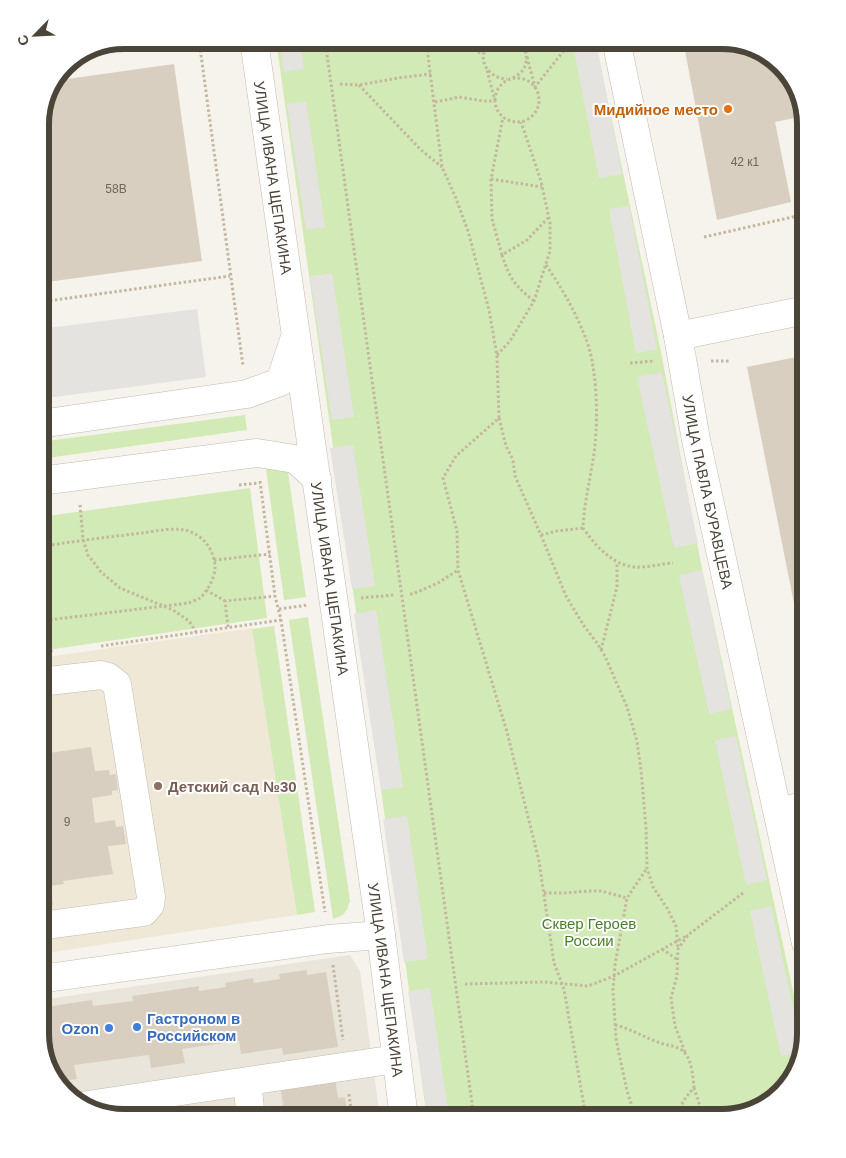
<svg xmlns="http://www.w3.org/2000/svg" width="846" height="1158" font-family="Helvetica,sans-serif">
<style>
.residential{fill:#eae5da}
.education{fill:#efe8d6}
.green{fill:#d2eab5}
.parking{fill:#e5e3e0}
.building{fill:#d8cfc1}
.lines{fill:none;stroke-linecap:round;stroke-linejoin:round}
.minor-casing{stroke:#c2bbae;stroke-width:29}
.path{stroke:#c4b79f;stroke-width:3;stroke-dasharray:2.5 2.5;stroke-linecap:butt}
.minor{stroke:#fff;stroke-width:28}
.food-dot{fill:#e8710a;stroke:#fff;stroke-width:2}
.education-dot{fill:#8d6e63;stroke:#fff;stroke-width:2}
.shop-dot{fill:#3f7fe0;stroke:#fff;stroke-width:2}
.labels{text-anchor:middle;dominant-baseline:central;stroke-width:4;stroke-linejoin:round;paint-order:stroke}
.number-label{font-size:12px;fill:#6e675b}
.food-label{font-size:15px;font-weight:bold;fill:#c56008;stroke:#fff;text-anchor:end}
.street-label{font-size:15px;fill:#4b4439;stroke:#fff}
.education-label{font-size:15px;font-weight:bold;fill:#785e54;stroke:#fff;text-anchor:start}
.park-label{font-size:15px;fill:#4a7f2a;stroke:#fff}
.shop-label{font-size:15px;font-weight:bold;fill:#366cbe;stroke:#fff;text-anchor:start}
.rim{fill:none;stroke:#4b4439;stroke-width:6}
</style>
<rect width="100%" height="100%" fill="#f6f3ec"/>
<path class="residential" d="M350 955 360 971 380 1118H118L82 1107 51 1076 40 1034V1000Z"/>
<path class="education" d="M252 628 297 915 40 954V658Z"/>
<path class="green" d="M276 40H595L661 352 700 559 804 1042 795 1076 764 1107 723 1118H427Z
M245 415 247 430 40 459V442Z
M279 466 284 468 288 472 306 597 284 600 266 469Z
M250 488 267 618 40 651V517Z
M308 617 350 901C346 913 345 915 333 919L289 620Z
M274 626 315 912 297 915 252 629Z"/>
<path class="parking" d="M279 40H300L304 69 284 72Z
M572 40H596L622 174 599 178Z
M306 101 325 227 306 230 287 104Z
M629 206 657 349 636 353 609 209Z
M332 273 354 417 332 420 310 276Z
M197 309 206 377 40 399V329Z
M662 372 698 543 674 548 637 377Z
M353 445 375 586 352 589 330 448Z
M702 570 731 709 709 714 679 575Z
M376 610 403 787 381 790 354 614Z
M736 736 767 880 746 885 715 740Z
M407 816 428 959 404 962 383 819Z
M771 906 802 1049 801 1052 781 1056 750 911Z
M430 988 449 1118H428L408 991Z"/>
<path class="building" d="M683 40H728L764 51 795 82 804 116 775 122 791 202 717 220Z
M174 64 202 261 40 283V118L48 87 53 81Z
M806 355V659H805L747 367Z
M40 745H41L42 754 91 747 95 771 109 770 110 775 116 774 118 790 112 791V795L92 798 95 823 115 820 116 827 123 826 126 844 108 846 113 874 63 881 64 884 50 886 53 905 40 907Z
M307 970V975L326 972 338 1047 283 1055 282 1048 241 1054 239 1041 182 1049 185 1063 151 1068 149 1055 74 1065 77 1079 57 1082 51 1076 40 1034V1008L92 1000 93 1006 133 1001 132 996 199 986V991L226 987 225 983 253 978 254 983 280 979 279 974Z
M335 1078 338 1098 345 1097 348 1118H285L280 1085Z"/>
<g class="lines">
<defs>
<g id="minor">
<path id="s1" d="M254 40 381 935 404 1118"/>
<path id="s2" d="M616 40 678 336 696 440 806 943"/>
<path d="M678 336 806 310"/>
<path d="M40 424 247 394 280 382 294 340"/>
<path d="M40 481 257 453 295 459 317 479"/>
<path d="M778 813 806 805"/>
<path d="M40 926 144 912 150 905 151 897 117 684 108 677 101 675 40 682"/>
<path d="M40 979 328 939 381 935"/>
<path d="M247 1082 251 1118"/>
<path d="M81 1106 396 1059"/>
</g>
</defs>
<use href="#minor" class="minor-casing"/>
<path class="path" d="M199 40 243 366
M325 40 474 1118
M426 40 442 167 455 196 468 231 489 310 497 356 499 418 456 456 443 478 457 531 458 570 507 732 539 861 554 963 564 989 586 1118
M462 40 474 50 483 54
M481 40 483 54
M493 40C490 43 485 48 484 53 480 67 494 79 507 79
M524 40 525 48
M527 57 535 87 565 49
M495 100a22 22 0 1 1 44 0a22 22 0 1 1-44 0Z
M513 78C515 76 518 75 520 73 530 64 528 47 517 40
M340 84 359 85 398 78 431 74
M359 85 421 150 442 167
M435 102 459 97 483 101H495L487 70
M806 122 801 123 806 147
M491 179 542 187
M704 237 806 214
M502 255 492 219 491 179 503 117
M546 265C562 288 576 313 586 339 597 367 598 415 595 445 592 473 584 500 583 528 596 546 611 564 634 567 645 568 661 564 673 563
M534 301C514 285 510 279 502 255L527 240 548 218
M40 302 230 276
M497 355 510 341 534 301 550 251V223L541 181 521 122
M711 361H729
M630 363 654 361
M499 418 506 446 513 460 515 476 543 540 566 596 584 626 597 643 605 656 627 707 637 741 641 770 646 828 647 868 653 887 667 908 676 926 678 949
M260 481 275 596 281 620 325 912
M239 485 260 483
M80 505 83 539 88 555 101 572 120 588 173 610 189 621 196 632
M541 535 557 531 583 528
M214 560 270 554
M206 590 225 601
M410 594H413L438 583 458 570
M361 598 393 595
M279 609 308 605
M40 621 189 603C192 601 197 600 200 598 207 592 215 577 215 568 215 553 206 538 191 532 179 526 156 531 142 533 108 537 74 541 40 547
M228 627 225 601 275 596
M40 641 47 645 52 652
M101 646 281 620
M601 650 617 587V563
M544 893H563L589 891H601L627 898
M662 949 678 960
M333 965 343 1040
M465 984 544 982 588 986 614 976 688 935
M615 1025C630 1028 643 1037 658 1042 666 1046 676 1045 683 1051 692 1059 693 1077 694 1088
M685 1052 675 1026 671 998 677 976 678 949 688 935 743 893
M349 1094 352 1118
M636 1118 627 1091 616 1039 613 990 615 965 627 898 647 868
M676 1118C680 1106 685 1097 694 1088L704 1118"/>
<use href="#minor" class="minor"/>
</g>
<circle class="food-dot" cx="728" cy="109" r="5"/>
<circle class="education-dot" cx="158" cy="786" r="5"/>
<g class="shop-dot">
<circle cx="137" cy="1027" r="5"/>
<circle cx="109" cy="1028" r="5"/>
</g>
<g class="labels">
<g class="number-label">
<text x="745" y="162">42 к1</text>
<text x="116" y="189">58В</text>
<text x="67" y="822">9</text>
</g>
<g class="food-label">
<text x="718" y="109">Мидийное место</text>
</g>
<g class="street-label">
<text stroke="none"><textPath href="#s1" startOffset="139">УЛИЦА ИВАНА ЩЕПАКИНА</textPath></text>
<text stroke="none"><textPath href="#s2" startOffset="461">УЛИЦА ПАВЛА БУРАВЦЕВА</textPath></text>
<text stroke="none"><textPath href="#s1" startOffset="544">УЛИЦА ИВАНА ЩЕПАКИНА</textPath></text>
<text stroke="none"><textPath href="#s1" startOffset="949">УЛИЦА ИВАНА ЩЕПАКИНА</textPath></text>
</g>
<g class="education-label">
<text x="168" y="786">Детский сад №30</text>
</g>
<g class="park-label">
<text x="589" y="923">Сквер Героев<tspan x="589" dy="17">России</tspan></text>
</g>
<g class="shop-label">
<text x="147" y="1018">Гастроном в<tspan x="147" dy="17">Российском</tspan></text>
<text x="99" y="1028" text-anchor="end">Ozon</text>
</g>
</g>
<path d="M0 0H846V1158H0ZM124 49H722A75 75 0 0 1 797 124V1034A75 75 0 0 1 722 1109H124A75 75 0 0 1 49 1034V124A75 75 0 0 1 124 49Z" fill="#fff" fill-rule="evenodd"/>
<path class="rim" d="M124 49H722A75 75 0 0 1 797 124V1034A75 75 0 0 1 722 1109H124A75 75 0 0 1 49 1034V124A75 75 0 0 1 124 49Z"/>
<g transform="translate(35 35) rotate(246)" stroke="#ffffff" stroke-width="4" paint-order="stroke">
<path d="M0-4L9 19L0 12L-9 19Z" fill="#4b4439"/>
<text y="-8" font-size="14" font-weight="bold" text-anchor="middle" fill="#4b4439">С</text>
</g>
</svg>
